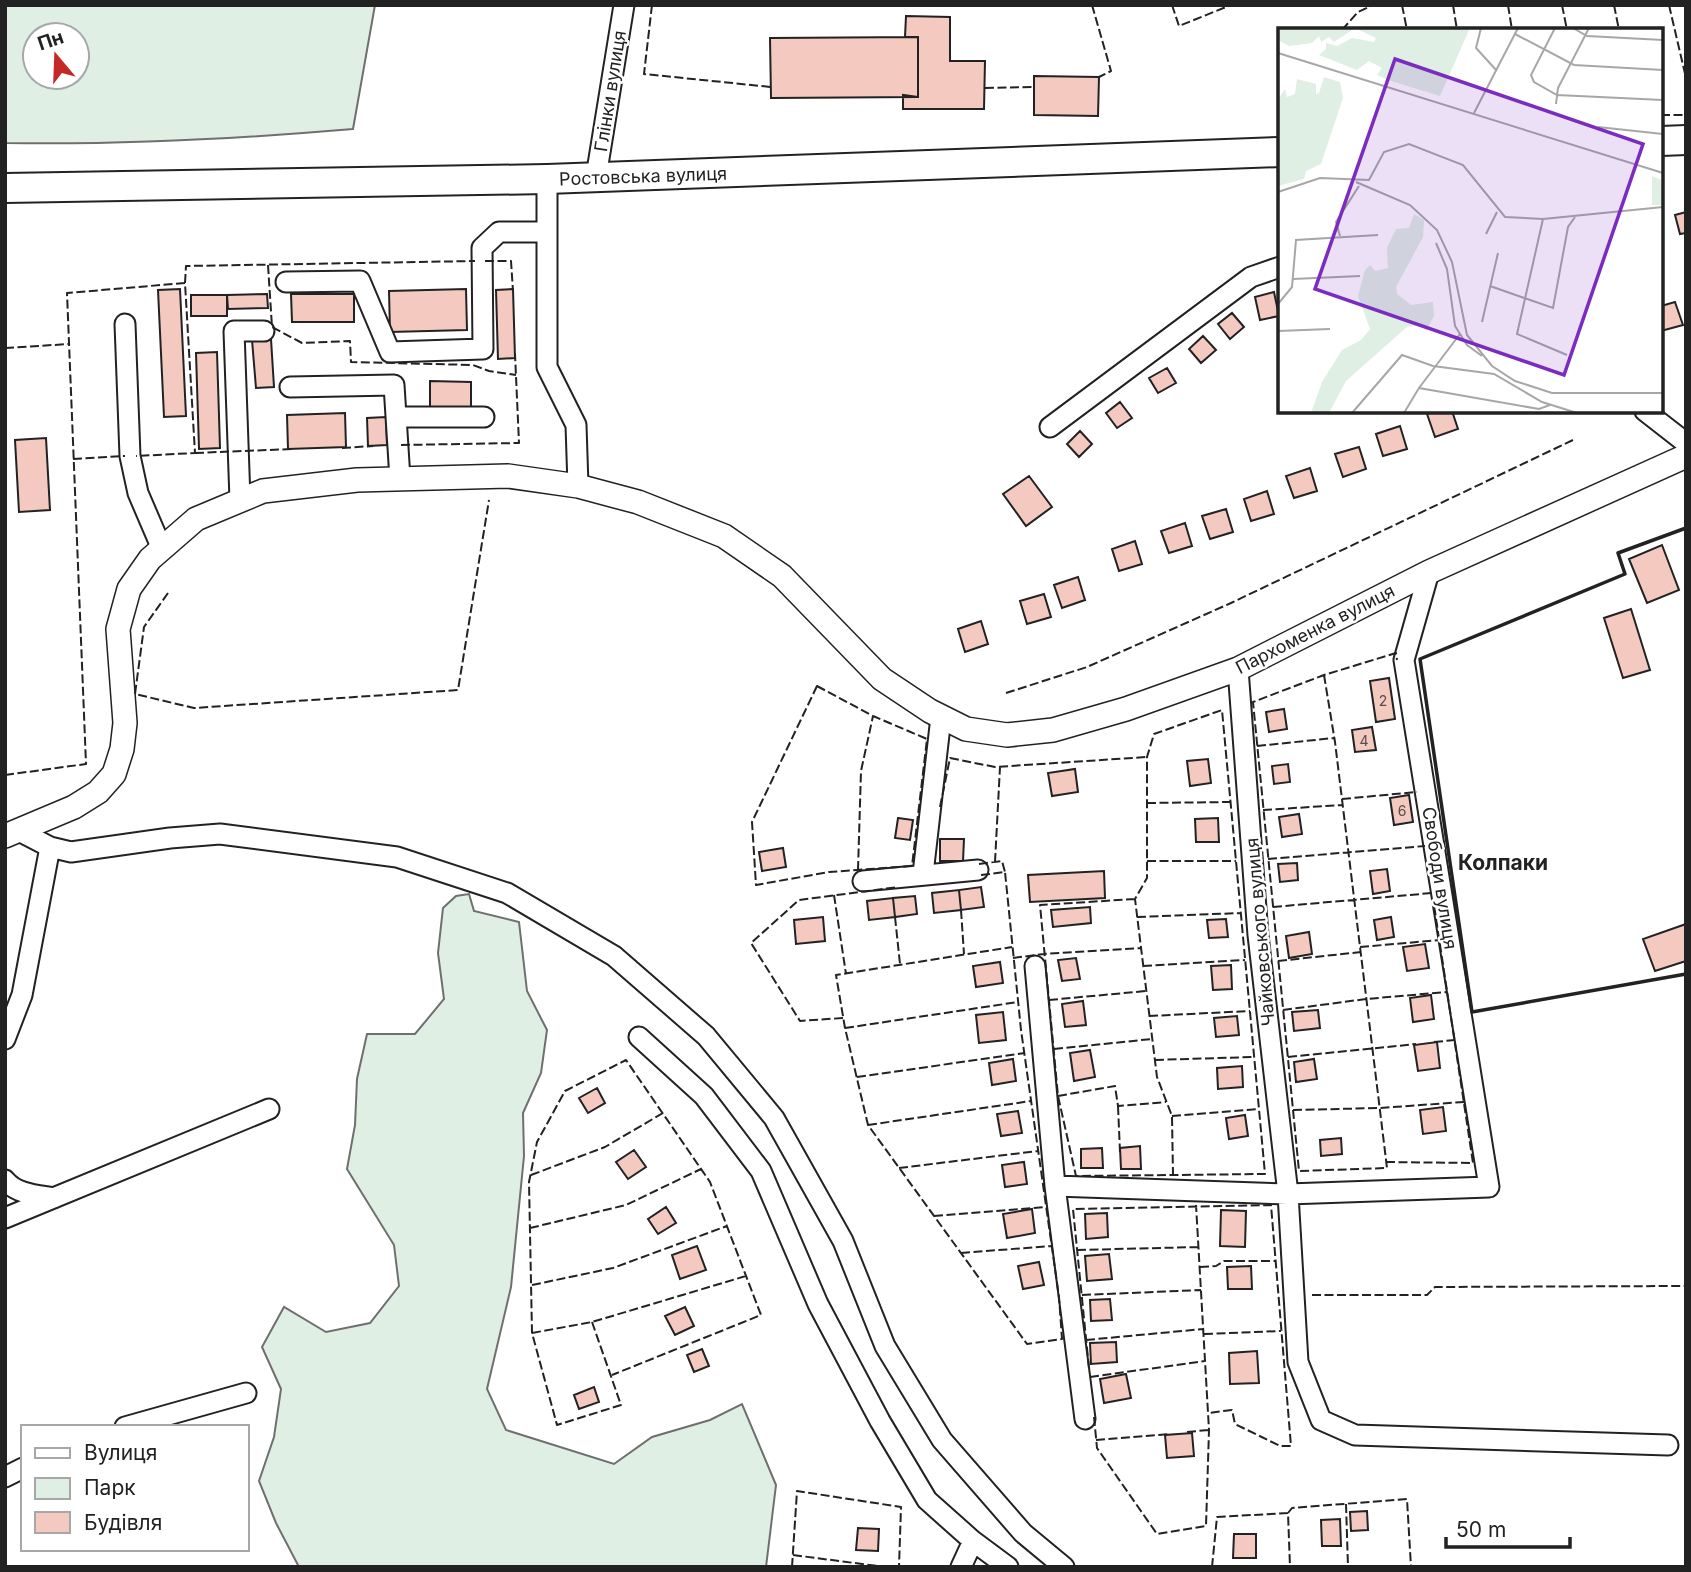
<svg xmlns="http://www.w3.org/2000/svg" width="1691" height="1572" font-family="Inter,sans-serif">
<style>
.green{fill:#e0efe3;stroke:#6f6f6f;stroke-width:2;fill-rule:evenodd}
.building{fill:#f3c9c0;stroke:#222;stroke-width:2}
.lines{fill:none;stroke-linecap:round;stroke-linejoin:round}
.minor-casing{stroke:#222;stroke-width:23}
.major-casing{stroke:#222;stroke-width:26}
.highway-casing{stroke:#222;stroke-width:32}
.minor{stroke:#fff;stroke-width:19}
.major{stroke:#fff;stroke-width:23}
.highway{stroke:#fff;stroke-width:28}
.fence{stroke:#222;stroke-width:2;stroke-dasharray:9 3.5;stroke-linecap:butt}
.wall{stroke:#222;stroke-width:3.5}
.labels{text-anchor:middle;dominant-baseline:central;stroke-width:5;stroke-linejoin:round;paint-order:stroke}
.number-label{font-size:14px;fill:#564c4a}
.street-label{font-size:18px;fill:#222;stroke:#fff}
.quarter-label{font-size:21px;font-weight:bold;fill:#222;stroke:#fff}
.inset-road{fill:none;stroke:#a7a7a7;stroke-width:2}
.view{fill:#7b2cbf;fill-opacity:0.15;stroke:#7b2cbf;stroke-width:3.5}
.inset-edge{fill:none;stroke:#222;stroke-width:3.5}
</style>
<rect width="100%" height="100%" fill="#fff"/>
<path class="green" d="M5 5H375L353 129C236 139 122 145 5 143ZM35 35H77V77H35Z
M469 894 474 911 519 922 527 991 547 1030 541 1073 523 1113 524 1156 511 1287 487 1389 506 1430 614 1464 652 1437 710 1420 742 1404 776 1485 766 1567H299L276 1523 259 1481 274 1437 281 1389 262 1347 284 1307 326 1332 370 1323 399 1286 394 1245 347 1169 355 1125 357 1079 367 1034H415L444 999 438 953 443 908 456 896Z"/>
<path class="building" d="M906 16 950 17V61H985L984 109H903V95L918 97V37H905Z
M918 37V97L771 98 770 38Z
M1034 76 1099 77 1098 116 1034 115Z
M1686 212V233L1680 234 1675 215Z
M180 289 186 416 164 417 158 290Z
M466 289 467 330 390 332 389 291Z
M513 289 515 358 498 359 496 290Z
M1274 292 1279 316 1260 320 1255 297Z
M267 294 268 308 228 309 227 295Z
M291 294H354V322H292Z
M191 295H227V316H191Z
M1675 302 1683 325 1661 331V306Z
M1232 313 1244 327 1230 339 1218 324Z
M1203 336 1216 350 1201 363 1189 349Z
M271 339 274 387 256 388 252 340Z
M217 352 220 448 199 449 196 353Z
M1167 368 1176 383 1158 393 1149 378Z
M430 381 471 382V409L430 408Z
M1120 402 1132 418 1117 428 1106 413Z
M1436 411H1452L1458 429 1435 437 1427 414Z
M345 413 346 447 288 449 287 415Z
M386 417 387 445 368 446 367 418Z
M1400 426 1407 449 1383 456 1376 434Z
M1080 431 1092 444 1079 457 1067 444Z
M46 438 50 510 19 512 15 440Z
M1359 447 1366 469 1343 477 1335 454Z
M1310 468 1317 491 1294 498 1286 476Z
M1029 476 1052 507 1026 526 1003 494Z
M1267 491 1274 514 1251 521 1244 499Z
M1226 509 1233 532 1210 539 1202 516Z
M1185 523 1192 546 1169 553 1161 531Z
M1135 541 1142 564 1119 571 1112 549Z
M1662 545 1679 590 1647 603 1629 559Z
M1078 577 1085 600 1062 608 1054 585Z
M1044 594 1051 617 1027 624 1020 601Z
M1631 609 1650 670 1623 678 1604 618Z
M981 621 988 644 965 652 958 629Z
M1389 678 1395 719 1376 722 1370 681Z
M1284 709 1287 729 1269 732 1266 712Z
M1372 727 1376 750 1355 752 1352 730Z
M1208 759 1211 783 1190 786 1187 761Z
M1288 764 1290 782 1274 784 1272 766Z
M1075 769 1078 792 1052 796 1048 773Z
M1409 795 1413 822 1394 825 1390 798Z
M1299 814 1302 834 1282 837 1279 817Z
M898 818 913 820 910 840 895 838Z
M1218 818 1219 842H1196L1195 819Z
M940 839H964L963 861H940Z
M783 848 786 867 762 871 759 852Z
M1297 863 1298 880 1280 882 1278 864Z
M1387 869 1390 891 1373 894 1370 871Z
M1104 871 1105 898 1030 902 1028 875Z
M981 887 984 907 961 910 959 890Z
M959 890 961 910 934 913 932 893Z
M915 896 917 914 895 917 893 898Z
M893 898 895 917 869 920 867 901Z
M1090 907 1091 923 1053 927 1051 910Z
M823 917 825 941 796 944 794 920Z
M1391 917 1394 937 1377 940 1374 920Z
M1226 919 1228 937 1209 938 1207 920Z
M1686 924V961L1655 971 1643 939Z
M1309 932 1312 954 1289 958 1286 936Z
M1425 944 1429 968 1407 971 1403 947Z
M1076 958 1080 979 1062 981 1058 960Z
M1000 962 1003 983 976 987 973 966Z
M1231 965 1232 989 1213 990 1211 966Z
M1431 995 1434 1019 1413 1022 1410 998Z
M1083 1001 1086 1025 1065 1027 1062 1004Z
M1318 1010 1320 1028 1294 1031 1292 1012Z
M1003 1012 1006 1040 979 1043 976 1015Z
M1237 1016 1239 1035 1216 1037 1214 1018Z
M1437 1042 1440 1068 1418 1071 1414 1045Z
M1090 1050 1095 1077 1074 1081 1070 1053Z
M1013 1059 1016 1081 992 1085 989 1063Z
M1314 1059 1317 1079 1296 1082 1294 1062Z
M1242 1066 1243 1087 1218 1089 1217 1068Z
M597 1088 605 1103 588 1113 579 1098Z
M1443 1107 1446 1131 1423 1134 1420 1110Z
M1018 1111 1022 1133 1001 1136 997 1114Z
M1245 1115 1248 1136 1229 1139 1226 1118Z
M1341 1138 1342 1154 1321 1156 1320 1140Z
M1140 1146 1141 1169H1121L1120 1148Z
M1102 1148 1103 1168H1081V1149Z
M634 1150 646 1167 628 1179 616 1162Z
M1024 1162 1027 1184 1005 1187 1002 1165Z
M666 1207 676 1223 658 1234 648 1219Z
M1032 1209 1035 1233 1007 1238 1003 1214Z
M1221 1210 1246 1211 1245 1247 1220 1246Z
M1107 1213 1108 1237 1086 1239 1085 1214Z
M697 1246 706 1270 680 1279 672 1255Z
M1109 1254 1112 1279 1087 1281 1085 1256Z
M1039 1262 1044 1285 1023 1289 1018 1266Z
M1251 1266 1252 1289H1228L1227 1267Z
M1110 1299 1112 1320 1091 1321 1090 1300Z
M685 1307 694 1326 675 1335 665 1316Z
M1116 1342 1117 1362 1091 1364 1090 1343Z
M702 1349 709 1366 694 1372 687 1355Z
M1257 1351 1259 1383 1230 1384 1229 1353Z
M1126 1374 1131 1398 1104 1403 1100 1379Z
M594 1387 599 1402 579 1409 574 1395Z
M1192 1433 1194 1456 1167 1458 1165 1435Z
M1367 1511 1368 1530 1351 1531 1350 1512Z
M1340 1519 1341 1546H1322L1321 1520Z
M858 1528 879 1529 878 1551 856 1550Z
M1234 1534H1256V1558H1233Z"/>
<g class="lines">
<defs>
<path id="minor" d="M596 177 624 5
M547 179V367L576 425 578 486
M286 282 360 281 390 352 483 349 482 248 499 232H547
M125 324 130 456 138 493 162 549
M290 387 394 385 400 479
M1645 411 1686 443
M396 417H484
M1050 427 1251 277 1280 267
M240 500 234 331H264
M1238 669 1258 935 1288 1194 1298 1362 1321 1420 1355 1435 1668 1445
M19 831 50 847 71 852 170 838 220 834 397 857 507 893 614 956 706 1036 774 1118 843 1241 885 1346 942 1440 1023 1533 1064 1567
M923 874 941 717
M863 881 978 870
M1035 966 1055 1186 1085 1419
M639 1037 704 1096 761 1171 818 1304 880 1421 927 1500 973 1541 1008 1567
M5 1039 22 995 50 847
M5 1180C16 1194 37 1195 54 1198
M1055 1186 1288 1194 1489 1187 1404 660 1429 572
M5 1218 269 1109
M125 1427 246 1393
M5 1477 23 1468
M961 1567 973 1541"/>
<path id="major" d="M5 836 74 807 98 792 114 774 122 749 125 723 118 629 129 589 150 559 196 519 263 491 357 480 508 476 578 486 638 502 724 536 782 576 882 679 930 711 966 729 1007 735 1053 730 1126 709 1238 669 1429 572 1686 456"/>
<path id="highway" d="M1661 141 1686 140
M5 188 547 179 1280 152"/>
</defs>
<use href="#minor" class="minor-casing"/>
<use href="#major" class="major-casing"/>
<use href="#highway" class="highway-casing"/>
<use href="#minor" class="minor"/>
<use href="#major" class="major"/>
<use href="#highway" class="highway"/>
<path class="fence" d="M652 5 644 74 771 87
M1092 5 1111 71 1099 77
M1172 5 1179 26 1231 5
M1402 5 1407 30
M1453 5 1457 30
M1508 5 1512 30
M1562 5 1567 30
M1614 5 1619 30
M1669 5 1686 78
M1342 30 1358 12 1373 5
M985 88 1034 87
M1661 115H1686
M485 261H511L513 291
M268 265 272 327 302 343 350 341 351 362 473 365 489 371 516 375
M185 283 186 266 475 261
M5 348 69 344
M401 445 519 443 515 354
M342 448 373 446
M195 453 293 449
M73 459 125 456
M168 593 144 627 135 694 194 708 458 690 489 500
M1324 675 1335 742 1387 1168 1299 1171 1253 702 1324 675 1396 653 1397 660
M817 686 873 716 927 739 912 866 829 872 756 885 752 822Z
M1006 693 1087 667 1231 603 1573 440
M1257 746 1334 738
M5 775 86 764 67 293 185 283 195 453 136 456
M1342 799 1417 792
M1147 803 1230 802
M940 807 950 758 995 767 1147 757
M1263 810 1342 805
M1268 859 1425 846
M1147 861H1236
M995 862 1000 767
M979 864 1002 861 1005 872
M858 870 861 771 873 716
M981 875 1005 872 1021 1030 1059 1297 1062 1339 1027 1344 868 1125 845 1028 836 975 1012 947
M834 895 846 974
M1135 899 1040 905 1058 1096 1076 1176 1265 1174 1222 710 1154 734 1147 757V878L1135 899 1157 1077 1172 1116 1173 1175
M1273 907 1432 893
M961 910 964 954
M895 917 900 964
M1137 917 1241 913
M1360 947 1440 940
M1013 958 1044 954 1141 948
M1278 961 1361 952
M1143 966 1245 960
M1049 1000 1146 991
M1283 1010 1366 999 1447 992
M1149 1016 1250 1011
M843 1018 800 1021 751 943 799 900 898 887
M845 1028 1018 1002
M1434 1042 1455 1040
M1054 1049 1152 1039
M1288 1057 1416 1044
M1155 1060 1254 1057
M857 1077 1025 1053
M1058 1096 1115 1086 1118 1106 1166 1102
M1118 1106 1120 1152
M1293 1110 1379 1108 1464 1102
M1172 1116 1259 1109
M868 1125 1031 1101
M1386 1162 1473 1163 1434 905
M899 1168 1038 1151
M531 1175 605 1147 663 1113
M934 1216 1046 1207
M530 1228 626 1205 701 1169
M1077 1250 1199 1247
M961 1253 1051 1246
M1200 1267 1216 1266 1224 1261H1275
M532 1285 613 1268 727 1226
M1082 1295 1201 1290
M1312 1295H1427L1435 1287 1686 1286
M592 1322 621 1405 557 1425 532 1333 529 1182 537 1142 565 1091 626 1060 710 1182 761 1315 612 1375
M532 1333 592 1322 746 1276
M1204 1334 1281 1331
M1086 1340 1203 1329
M1089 1368 1073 1209 1271 1205 1291 1446H1280L1235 1424 1232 1410 1208 1413
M1090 1377 1205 1361
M1094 1417 1097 1448 1157 1534 1206 1526 1209 1430 1196 1205
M1187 1432 1209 1430
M1096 1440 1169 1434
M1346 1504 1348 1567
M1288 1513 1292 1508 1407 1499 1411 1567
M793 1555 885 1567
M792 1567 797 1491 901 1507 899 1567
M1212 1567 1217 1517 1288 1513 1290 1567"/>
<path class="wall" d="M1686 528 1618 553 1625 574 1420 659 1472 1012 1686 974"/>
</g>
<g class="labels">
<g class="number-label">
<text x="1383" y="700">2</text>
<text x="1364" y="740">4</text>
<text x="1402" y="810">6</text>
</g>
<g class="street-label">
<text transform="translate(610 91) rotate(-81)">Глінки вулиця</text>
<text transform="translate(643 176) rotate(-2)">Ростовська вулиця</text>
<text transform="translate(1315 629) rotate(-27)">Пархоменка вулиця</text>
<text transform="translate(1440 878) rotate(81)">Свободи вулиця</text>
<text transform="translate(1260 932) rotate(-95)">Чайковського вулиця</text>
</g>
<g class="quarter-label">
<text x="1503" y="862">Колпаки</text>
</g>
</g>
<g transform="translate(1278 28)">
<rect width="385" height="385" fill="#fff"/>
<path d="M0 0H192L162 68 110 52 99 47 104 40 91 33 79 42 41 27 48 21V15L59 18 74 10 96 14 98 10 83 3 77 0 56 14 51 9 43 14 41 8 34 15 11 18 0 12ZM46 49 62 54 65 70 43 136 28 143 26 151 0 158V71L7 61 9 69 17 66 19 51 38 56V66L41 65ZM374 148 383 152 385 177H374ZM136 186 146 192 145 209 118 259 119 266 133 277 155 274 156 288 148 303 143 297 129 299 68 353 51 385H33L44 354 64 322 83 312 92 301 80 268 87 242 92 237 97 243 110 240 109 220 115 207 118 201 131 200Z" fill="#e0efe3"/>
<path class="inset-road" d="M203 0 198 20 219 43M277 0 253 47 256 54 279 67 385 72M295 0 309 8 385 12M237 6 296 37 385 42M0 25 385 145M278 76 280 60 311 0M196 85 240 0M320 99 385 106M78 154 132 177 159 202 174 234 189 307 214 338 237 353 274 365H385M0 164 42 150 91 152 106 124 131 116 185 137 227 189 265 191 385 179M265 191 239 306 289 327M208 206 219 184M62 208 58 194 81 158M158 215 169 241 177 298 189 317 204 328M15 251 82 248M212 258 275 280 290 199 297 189M0 276 14 259 18 212 100 207M204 294 220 225M0 303 52 301M182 306 141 360 261 381 272 377M74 385 124 327 155 338 216 346 264 374 299 385M126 385 141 360"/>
<path class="view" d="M117 31 365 116 286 347 37 261Z"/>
<rect width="385" height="385" class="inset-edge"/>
</g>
<rect width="1691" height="1572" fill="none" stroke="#222222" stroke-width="14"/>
<rect x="21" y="1425" width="228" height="126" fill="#ffffff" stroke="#a7a7a7" stroke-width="2"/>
<rect x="35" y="1448" width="35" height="10" fill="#ffffff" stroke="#a7a7a7" stroke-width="2"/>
<text x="84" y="1460" font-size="21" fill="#222222">Вулиця</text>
<rect x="35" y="1478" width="35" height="21" fill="#e0efe3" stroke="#a7a7a7" stroke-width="2"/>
<text x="84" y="1495" font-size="21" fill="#222222">Парк</text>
<rect x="35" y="1512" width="35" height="21" fill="#f3c9c0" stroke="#a7a7a7" stroke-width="2"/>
<text x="84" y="1530" font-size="21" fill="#222222">Будівля</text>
<g transform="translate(56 56) rotate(341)"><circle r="33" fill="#ffffff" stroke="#a7a7a7" stroke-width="2"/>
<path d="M0-5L12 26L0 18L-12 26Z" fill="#c62828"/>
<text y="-10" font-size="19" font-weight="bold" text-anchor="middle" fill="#222222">Пн</text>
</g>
<path d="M1446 1537v10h124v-10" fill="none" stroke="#222222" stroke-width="3.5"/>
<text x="1456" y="1537" font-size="21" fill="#222222" stroke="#ffffff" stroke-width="5" paint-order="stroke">50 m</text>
</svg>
